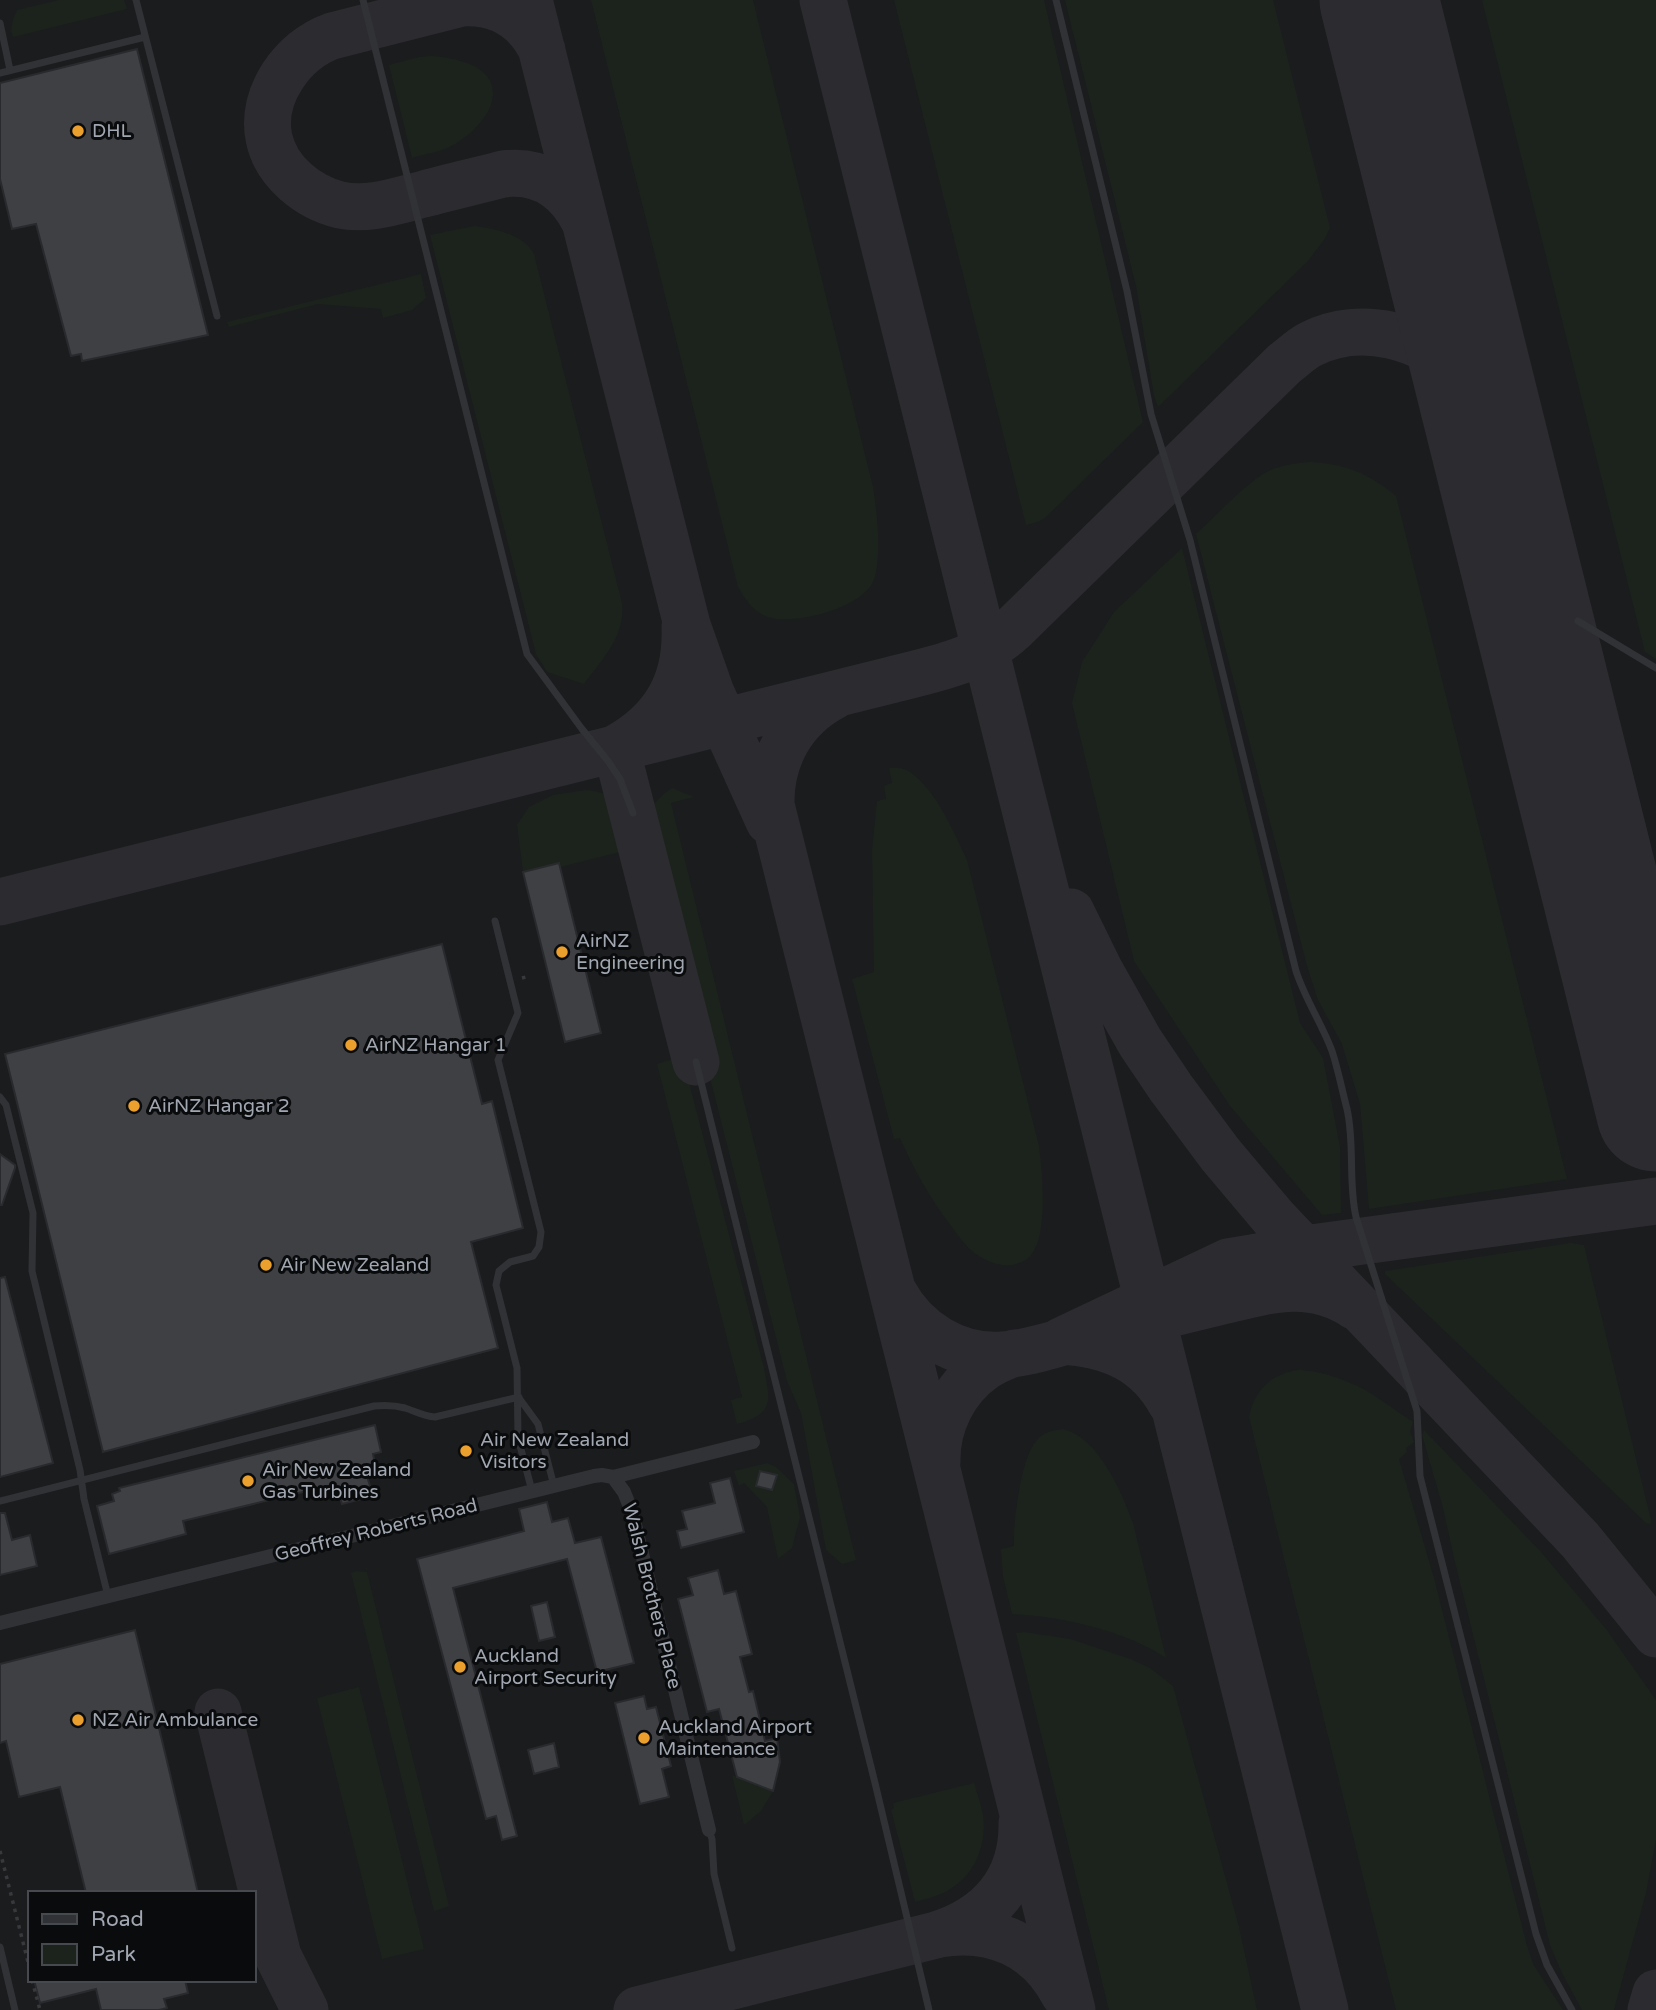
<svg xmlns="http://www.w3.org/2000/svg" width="1656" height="2010" font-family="'Varela Round',sans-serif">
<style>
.built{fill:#1b1c1e;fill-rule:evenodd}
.green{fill:#1c231c}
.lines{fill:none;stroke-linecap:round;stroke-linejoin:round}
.taxiway{stroke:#2c2c30;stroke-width:47}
.runway{stroke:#2c2c30;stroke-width:119}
.building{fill:#3e4044;stroke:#292a2d;stroke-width:2}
.path{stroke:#37393d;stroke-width:3.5;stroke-dasharray:3.5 5;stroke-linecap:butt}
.service{stroke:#313236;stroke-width:7}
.minor{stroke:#313236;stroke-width:14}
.poi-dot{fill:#eb9f2d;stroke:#0a0b0c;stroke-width:2.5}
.labels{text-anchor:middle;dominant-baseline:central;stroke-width:6;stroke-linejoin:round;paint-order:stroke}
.poi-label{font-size:19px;fill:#a1a7b1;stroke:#0a0b0c;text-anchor:start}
.street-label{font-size:19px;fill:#a1a7b1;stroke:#0a0b0c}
</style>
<rect width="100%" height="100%" fill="#0f0f11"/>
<path class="built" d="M0 0H1656V2010H0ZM30 1893H254V1980H30Z"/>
<path class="green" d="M59 0H124L127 9 13 37C9 28 13 19 17 10Z
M591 0H753L873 487C877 510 883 563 872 584 858 609 788 628 763 615 752 609 744 598 738 587Z
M894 0H1044L1143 422 1046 517 1040 521 1026 525Z
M1065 0H1273L1330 228 1324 240 1307 262 1158 407 1154 396 1136 286Z
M1482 0H1656V659L1645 652Z
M431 56C448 57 476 62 487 76 506 102 475 133 453 145 441 152 425 154 412 158L389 65 419 57Z
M474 226C496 229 523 234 534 254L622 603C626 635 602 660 584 684L547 672 536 654 430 235Z
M421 274 426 298 412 310 383 318 381 309 318 304 229 327 227 322Z
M1312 462C1348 465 1368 473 1396 496L1567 1179 1369 1209 1360 1104 1342 1044 1318 1000 1307 966 1196 534C1218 514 1239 490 1263 474 1278 465 1296 463 1312 462Z
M1182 548 1300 1023 1323 1058 1340 1147 1341 1213 1322 1215 1230 1106 1134 961 1072 703 1082 662 1114 612Z
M889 768C897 768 903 767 910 772 936 790 954 832 967 860L1039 1146C1042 1170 1049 1237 1030 1256 1027 1260 1021 1262 1016 1264 1002 1269 983 1260 972 1251 964 1244 957 1234 951 1226 930 1198 914 1170 900 1138L894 1139 852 979 874 972 872 850 877 801 886 799 884 786 892 783Z
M672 788 694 797 671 803 856 1560 842 1564 826 1550 801 1413 787 1381 646 826C650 807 655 800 672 788Z
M586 790C623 792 625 819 632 849L560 867 558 863 523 872 517 825 529 807 553 795Z
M682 1056 764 1368C770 1400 775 1414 737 1424L731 1400 742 1397 657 1064Z
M1570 1243 1584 1245 1651 1520 1650 1524 1646 1523 1385 1274V1271Z
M1299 1370C1323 1371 1351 1381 1372 1394 1386 1403 1399 1413 1413 1422L1410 1432 1414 1442 1406 1448 1407 1452 1399 1459 1434 1578 1527 1946 1533 1964 1563 2010H1396L1249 1417C1254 1390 1272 1373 1299 1370Z
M1063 1429C1099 1438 1121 1491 1133 1523L1166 1658C1127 1631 1060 1616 1012 1614L1003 1576 1001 1549 1014 1546C1013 1522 1021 1455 1038 1439 1044 1432 1054 1430 1063 1429Z
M1424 1430 1541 1552 1606 1629 1656 1700V1839L1646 1893 1614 2010H1582L1562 1973 1550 1945 1454 1558 1443 1508 1422 1435Z
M767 1463 776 1467 794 1484 800 1517 792 1548 778 1559 767 1507 744 1483 739 1486 734 1471Z
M356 1571 367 1572 449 1906 434 1911 351 1573Z
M1025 1632 1070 1639 1133 1660 1150 1668 1173 1686 1239 1927 1257 2010H1109L1016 1633Z
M359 1687 424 1949 382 1959 317 1698Z
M732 1775 773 1791 761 1811 744 1825Z
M974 1783C977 1793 981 1804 983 1815 987 1840 977 1870 956 1885 944 1895 929 1898 915 1902L891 1810 894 1808 893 1803Z"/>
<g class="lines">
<path class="taxiway" d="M529 0 687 625 711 693 769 821
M823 0 1325 2010
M542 50C526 17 497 1 462 3L332 36C293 50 260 95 269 138 276 172 308 197 340 205 368 211 396 201 424 194 450 187 476 181 503 174 540 169 567 187 584 220
M685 627C687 682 665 721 616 748L696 1062
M834 696C792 718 770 759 771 805L1072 2010
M0 902 891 680C937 668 977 662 1013 629L1284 364C1293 357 1301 349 1311 344 1360 319 1425 335 1462 376 1469 384 1474 394 1479 404
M1071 912 1100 971 1140 1042 1171 1088 1220 1154 1274 1218 1580 1540 1656 1634
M894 1293C915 1332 957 1358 1002 1355 1032 1353 1063 1341 1092 1334
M1157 1317C1181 1311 1206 1305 1231 1299 1276 1288 1313 1279 1356 1307
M1061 1341 1228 1262 1304 1249 1656 1201
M1061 1341C1109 1344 1147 1359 1171 1403
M937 1462C936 1426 954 1388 985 1367 994 1361 1004 1357 1014 1353
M218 1712 278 1956 305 2010
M939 1934C993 1925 1039 1946 1064 1994
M637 2010 936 1935C989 1919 1023 1881 1022 1823
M1651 2010 1656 1993"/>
<path class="runway" d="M1379 0 1656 1112"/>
</g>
<path class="building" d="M137 49 208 335 82 361 81 354 71 356 36 224 12 229 0 179V83Z
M559 863 601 1033 565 1042 523 872Z
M442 944 482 1104 492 1101 523 1228 471 1242 498 1348 103 1452 5 1054Z
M0 1154 15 1165V1168L2 1205H0Z
M5 1277 53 1463 0 1477V1278Z
M375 1425 381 1452 373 1454 377 1474 367 1476 373 1496 342 1504 336 1484 183 1521 186 1534 109 1554 97 1506 114 1501 112 1494 120 1491 119 1488Z
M760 1471 777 1475 772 1490 756 1486Z
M730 1478 744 1532 681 1548 677 1531 687 1529 682 1511 715 1503 710 1483Z
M547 1502 552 1522 568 1518 575 1543 601 1537 634 1663 597 1672 567 1559 453 1588 517 1836 502 1840 496 1816 486 1819 417 1559 524 1531 519 1509Z
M0 1513H5L12 1540 30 1535 37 1566 0 1575Z
M718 1570 724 1594 736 1591 752 1654 740 1657 749 1692 753 1691 765 1741 777 1738 780 1762 773 1791 737 1777 719 1709 707 1712 678 1599 693 1595 688 1578Z
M547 1602 555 1637 539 1641 531 1606Z
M135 1630 167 1761 198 1893H86L60 1787 19 1797 6 1741 0 1743V1664Z
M644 1696 647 1709 656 1707 671 1766 662 1769 669 1797 640 1804 615 1703Z
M554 1743 559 1767 534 1774 528 1750Z
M34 1980H185L188 1993 164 1999 167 2008 159 2010H101L96 1989 40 2003Z"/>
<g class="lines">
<path class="path" d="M522 978 530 976
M0 1851 30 1970
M32 1980 40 2010"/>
<path class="service" d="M136 0 217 316
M363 0 527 654 582 729 608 761 620 779 633 813
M1056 0 1127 291 1151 414 1190 540 1296 971C1305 999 1322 1024 1332 1051 1338 1069 1342 1090 1347 1109 1355 1144 1348 1182 1356 1217L1417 1411 1420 1476 1536 1934 1547 1965 1572 2010
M0 23 10 70
M0 73 145 37
M1578 621 1656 668
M495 921 518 1013 498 1060 541 1232 539 1247 533 1256 510 1262 499 1271 496 1285 517 1368 518 1438 532 1491
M696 1062 875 1783 929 2010
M0 1097 6 1105 33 1213 32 1271 80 1470 84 1499 108 1596
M519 1398 538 1424 554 1486
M0 1501 374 1406C385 1405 394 1405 405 1408 415 1411 423 1416 435 1417L519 1397
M709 1830 712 1839 714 1874 732 1948
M0 1947 15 2010"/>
<path class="minor" d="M613 1477 624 1492 632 1512 709 1830
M0 1623 594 1476 602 1475 613 1477 753 1442"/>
</g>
<g class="poi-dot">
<circle cx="78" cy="131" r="7"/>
<circle cx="562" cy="952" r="7"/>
<circle cx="351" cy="1045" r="7"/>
<circle cx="134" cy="1106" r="7"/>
<circle cx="266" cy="1265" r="7"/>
<circle cx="466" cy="1451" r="7"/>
<circle cx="248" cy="1481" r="7"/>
<circle cx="460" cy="1667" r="7"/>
<circle cx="78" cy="1720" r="7"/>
<circle cx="644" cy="1738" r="7"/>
</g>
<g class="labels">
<g class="poi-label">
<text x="92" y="131">DHL</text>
<text x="576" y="941">AirNZ<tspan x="576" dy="22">Engineering</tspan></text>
<text x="365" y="1045">AirNZ Hangar 1</text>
<text x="148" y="1106">AirNZ Hangar 2</text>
<text x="280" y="1265">Air New Zealand</text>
<text x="480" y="1440">Air New Zealand<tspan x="480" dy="22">Visitors</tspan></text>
<text x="262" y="1470">Air New Zealand<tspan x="262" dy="22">Gas Turbines</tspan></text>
<text x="474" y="1656">Auckland<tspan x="474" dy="22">Airport Security</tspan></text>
<text x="92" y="1720">NZ Air Ambulance</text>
<text x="658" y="1727">Auckland Airport<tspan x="658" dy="22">Maintenance</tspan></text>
</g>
<g class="street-label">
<text transform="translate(376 1530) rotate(-14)">Geoffrey Roberts Road</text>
<text transform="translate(652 1596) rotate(76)">Walsh Brothers Place</text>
</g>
</g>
<rect x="28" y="1891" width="228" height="91" fill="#0a0b0c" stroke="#46494e" stroke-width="2"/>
<rect x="42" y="1914" width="35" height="10" fill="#313236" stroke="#46494e" stroke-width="2"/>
<text x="91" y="1926" font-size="21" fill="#a1a7b1">Road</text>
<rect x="42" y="1944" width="35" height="21" fill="#1c231c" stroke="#46494e" stroke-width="2"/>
<text x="91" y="1961" font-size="21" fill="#a1a7b1">Park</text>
</svg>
